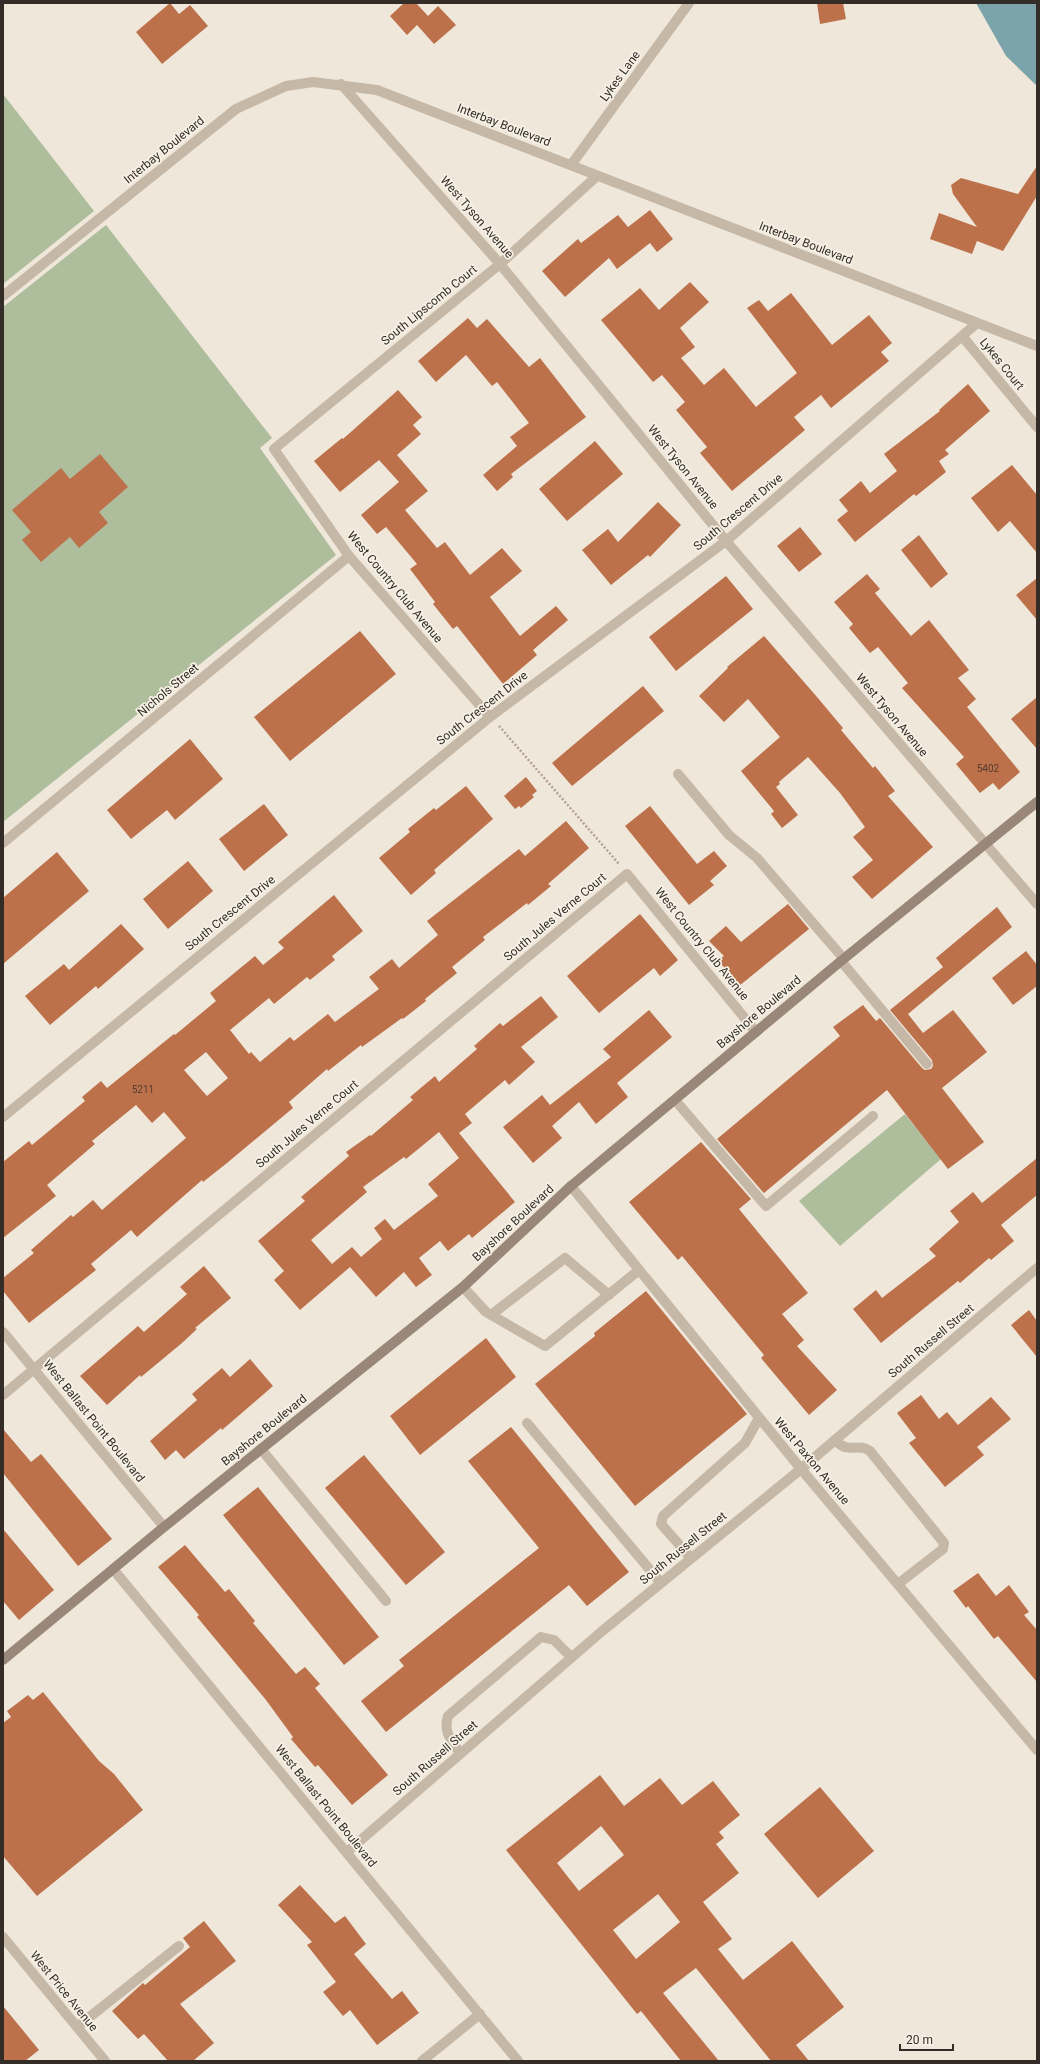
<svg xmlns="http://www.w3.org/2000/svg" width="1040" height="2064" font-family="Roboto,sans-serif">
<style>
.green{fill:#aebd9b}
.water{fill:#7ba3aa}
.building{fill:#bc714b;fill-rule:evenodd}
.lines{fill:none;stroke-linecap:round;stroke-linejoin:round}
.path{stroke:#b2a292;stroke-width:2.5;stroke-dasharray:2 2;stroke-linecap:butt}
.lane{stroke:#c6b8a7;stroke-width:10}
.street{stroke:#c6b8a7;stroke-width:10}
.secondary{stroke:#998879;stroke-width:10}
.labels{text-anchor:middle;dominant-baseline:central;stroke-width:3.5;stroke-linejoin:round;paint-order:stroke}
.number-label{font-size:10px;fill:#553d30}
.street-label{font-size:12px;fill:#332c27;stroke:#f7f1e6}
</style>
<rect width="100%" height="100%" fill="#efe7da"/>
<path class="green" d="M3 94 94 211 3 284Z
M106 225 272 438 260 448 336 555 3 822V307Z
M905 1114 941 1159 840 1246 799 1201Z"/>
<path class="water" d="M976 3H1037V86L1006 56Z"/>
<path class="building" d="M170 3 179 14 190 5 208 26 162 64 136 32Z
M404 3H416L428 16 438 6 456 25 434 44 417 25 407 35 390 16Z
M817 3H843L846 19 820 24Z
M1037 166V196L1003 251 977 241 972 254 930 239 939 213 977 227 953 194 951 185 961 178 1018 194Z
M650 210 673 239 657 252 650 243 617 269 609 258 565 297 542 271 578 239 581 243 618 215 628 227Z
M690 282 709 302 680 328 695 347 681 358 704 385 724 368 756 407 797 373 747 308 759 300 768 311 791 293 832 345 869 315 892 343 881 352 889 361 831 408 821 395 794 417 805 430 732 491 700 453 707 447 676 410 685 402 662 375 653 382 601 320 640 288 659 310Z
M468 318 477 328 487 319 529 367 540 358 586 417 511 474 513 477 497 491 483 475 517 446 510 437 529 423 497 382 492 386 466 355 436 382 418 361Z
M968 384 990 411 945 450 949 454 939 461 946 472 916 496 914 494 855 542 837 520 848 511 839 500 861 481 870 493 897 471 884 454 940 411 939 410Z
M398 390 422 417 413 425 421 434 397 455 428 491 405 510 437 548 445 542 470 575 502 548 522 571 490 597 520 636 556 606 568 620 533 650 537 655 503 684 457 626 453 629 433 604 435 602 410 569 417 564 386 527 377 534 361 515 399 482 379 460 340 492 314 461 342 438 343 439Z
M595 441 623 474 567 521 539 489Z
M100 454 128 487 99 512 108 523 79 548 70 537 41 562 22 540 31 532 12 510 61 468 70 479Z
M1012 465 1037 495V553L1010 521 998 532 971 498Z
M658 502 681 525 650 557 648 555 611 585 582 550 608 529 618 542Z
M800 527 822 554 799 572 777 546Z
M919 535 948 574 931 588 901 550Z
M867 574 880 589 875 593 911 636 929 620 969 670 958 678 976 699 967 707 1020 772 999 790 993 783 980 793 956 764 964 757 902 688 908 683 878 647 870 653 849 628 853 624 834 602Z
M726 576 753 609 676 671 649 637Z
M1037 578V620L1016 595Z
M360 631 396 674 290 761 254 717Z
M764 636 817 697 843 728 841 730 873 768 875 766 895 791 888 796 933 847 872 899 852 877 873 860 853 837 865 827 840 793 808 757 779 782 780 784 776 787 798 815 782 828 771 814 774 811 741 771 780 737 748 699 724 722 699 696 728 668 727 667Z
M643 686 664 711 572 786 552 763Z
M1037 697V749L1011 719Z
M190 739 223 779 175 820 167 810 131 839 107 810Z
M526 777 537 791 532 795 534 797 521 808 519 806 515 809 504 796Z
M466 786 493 819 434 870 436 873 411 895 379 858 410 832 408 829 434 808 436 810Z
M264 804 288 835 244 871 219 839Z
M650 806 697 864 714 851 727 866 710 881 714 885 689 905 625 826Z
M566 821 589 848 548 884 551 886 528 905 527 903 483 937 485 940 452 967 457 973 425 999 426 1001 403 1019 402 1018 362 1047 361 1045 328 1071 327 1069 289 1102 293 1108 227 1163 203 1182 202 1180 137 1237 131 1230 91 1264 96 1270 29 1323 3 1291V1278L34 1253 31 1250 71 1215 73 1217 93 1200 102 1210 186 1138 164 1112 152 1123 136 1105 92 1141 95 1144 47 1185 56 1196 3 1238V1162L29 1141 32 1145 85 1101 82 1097 101 1081 107 1088 174 1034 175 1035 216 1001 210 993 255 956 263 965 284 948 278 942 334 895 363 931 332 956 335 960 310 980 307 977 274 1004 269 998 230 1030 249 1054 251 1052 260 1062 290 1037 294 1041 328 1014 335 1022 379 989 369 977 392 959 399 968 438 935 427 921 519 849 525 856ZM206 1052 228 1078 207 1096 184 1070Z
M57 852 89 891 3 964V898Z
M188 861 213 891 168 929 143 899Z
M788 904 809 929 739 986 718 960 724 956 709 941 726 926 741 942Z
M997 907 1012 927 908 1014 923 1033 953 1010 987 1052 942 1088 984 1142 948 1169 887 1090 764 1193 762 1191 717 1139 840 1036 833 1027 863 1005 876 1021 880 1018 922 1068 925 1070 931 1069 933 1066 932 1060 890 1010 943 967 936 958Z
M640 914 678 960 660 976 654 968 599 1013 567 976Z
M121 924 144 949 98 989 96 986 50 1025 25 996 64 964 69 970Z
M1026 951 1037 965V986L1013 1005 992 978Z
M541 996 558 1017 521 1047 535 1062 509 1085 505 1080 465 1114 472 1123 459 1133 515 1202 472 1238 469 1234 448 1251 440 1241 419 1258 432 1275 416 1287 404 1272 376 1297 350 1267 300 1310 274 1280 284 1271 258 1241 305 1201 301 1197 349 1156 346 1152 370 1135 371 1136 413 1100 410 1097 435 1076 439 1082 477 1049 474 1046 500 1023 503 1026ZM439 1132 459 1158 428 1184 438 1196 394 1230 385 1219 374 1228 382 1239 361 1257 352 1247 332 1264 311 1240 367 1192 363 1187 404 1157 406 1159Z
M649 1010 672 1037 617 1083 628 1097 596 1124 579 1102 552 1126 562 1138 533 1163 503 1127 542 1095 550 1105 611 1057 603 1049Z
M701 1142 751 1199 739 1209 808 1293 782 1314 804 1340 797 1346 837 1390 809 1415 761 1358 764 1355 682 1256 678 1260 629 1202Z
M1037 1158V1195L1001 1225 1014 1241 991 1260 989 1258 960 1283 958 1281 881 1343 853 1309 876 1290 882 1298 936 1256 929 1249 959 1222 950 1211 973 1192 982 1203Z
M204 1266 231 1298 195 1328 197 1329 182 1343 141 1377 140 1375 107 1405 80 1376 138 1326 144 1332 187 1294 180 1287Z
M646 1291 747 1414 635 1506 535 1384 595 1336 594 1333Z
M1029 1310 1037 1321V1357L1011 1325Z
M486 1338 516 1377 420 1455 390 1416Z
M250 1359 273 1386 222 1430 221 1428 184 1459 176 1450 165 1460 150 1441 197 1400 192 1394 222 1368 230 1377Z
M921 1395 939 1419 947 1412 958 1425 991 1397 1011 1419 977 1447 984 1455 945 1487 909 1443 916 1438 897 1413Z
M511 1427 629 1572 587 1606 569 1585 386 1732 361 1701 404 1666 399 1660 539 1548 468 1461Z
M3 1429 31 1462 41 1454 112 1539 78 1566 3 1473Z
M364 1455 445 1552 406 1585 325 1488Z
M258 1487 379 1637 344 1665 223 1515Z
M3 1529 54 1590 19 1620 3 1601Z
M185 1545 225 1592 229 1589 255 1621 253 1623 296 1674 305 1667 320 1684 315 1688 388 1775 352 1805 318 1765 315 1767 291 1739 293 1737 266 1700 197 1617 199 1615 158 1567Z
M978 1573 996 1596 1009 1585 1029 1612 1024 1615 1037 1630V1682L998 1636 994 1639 968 1606 966 1608 953 1591Z
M43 1692 99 1761 114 1774 143 1810 37 1896 3 1856V1723L11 1717 7 1711 28 1695 33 1700Z
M600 1775 624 1806 660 1778 682 1805 713 1781 740 1815 719 1832 724 1838 716 1844 739 1873 703 1902 732 1939 718 1949 743 1980 792 1941 844 2007 796 2045 809 2061H771L696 1968 663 1993 719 2061H681L641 2011 637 2014 506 1850ZM601 1826 624 1855 579 1891 557 1863ZM658 1894 680 1922 636 1959 613 1930Z
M820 1787 874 1851 818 1898 764 1834Z
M300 1885 335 1923 345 1916 366 1944 354 1954 392 1999 402 1991 419 2013 377 2045 350 2010 343 2016 323 1992 336 1982 307 1945 312 1942 278 1905Z
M204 1921 236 1961 180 2004 214 2043 193 2061H168L144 2034 138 2039 112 2011 143 1983 145 1985 190 1947 183 1938Z
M3 2006 39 2050 25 2061H3Z"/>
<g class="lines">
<path class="path" d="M499 726 619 864"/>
<path class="lane" d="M678 774 729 835 757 858 844 959
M675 1100 766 1206 873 1116
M463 1287 486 1312 545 1346 639 1270
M491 1315 565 1258 609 1295
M835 1440C848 1455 858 1442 870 1451L944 1543 943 1549 898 1584
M261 1449 386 1601
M691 1558 661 1524 663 1516 745 1443 759 1418
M460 1753C451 1740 443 1732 448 1716L541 1637 554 1640 571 1657
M77 2027 179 1946"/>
<path class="street" d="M341 84 500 264 726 541 1037 904
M571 165 689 3
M3 296 236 109 286 86 313 82 377 90 1037 346
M962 336 1037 427
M490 717 349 556 274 449 500 264 597 176
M3 843 349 556
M841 961 927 1064
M3 1117 490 717 726 541 977 323
M571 1186 801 1469 1037 1750
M3 1332 164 1527
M3 1395 627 874 756 1032
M527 1423 661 1583
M113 1569 518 2061
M347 1852 601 1632 801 1469 1037 1268
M3 1937 105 2061
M422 2061 480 2014"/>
<path class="secondary" d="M3 1660 164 1527 463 1287 571 1186 841 961 1037 802"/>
</g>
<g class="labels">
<g class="number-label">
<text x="988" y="768">5402</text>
<text x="143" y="1089">5211</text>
</g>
<g class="street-label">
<text transform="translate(620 76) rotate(-54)">Lykes Lane</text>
<text transform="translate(504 125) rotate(21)">Interbay Boulevard</text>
<text transform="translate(164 150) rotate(-39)">Interbay Boulevard</text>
<text transform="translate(477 217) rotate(49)">West Tyson Avenue</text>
<text transform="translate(806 243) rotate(21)">Interbay Boulevard</text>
<text transform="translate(429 305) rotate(-39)">South Lipscomb Court</text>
<text transform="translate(1002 364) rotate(51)">Lykes Court</text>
<text transform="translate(683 467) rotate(51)">West Tyson Avenue</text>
<text transform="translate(738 512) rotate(-40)">South Crescent Drive</text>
<text transform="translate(395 587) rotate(50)">West Country Club Avenue</text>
<text transform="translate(168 690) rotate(-40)">Nichols Street</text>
<text transform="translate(482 708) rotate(-38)">South Crescent Drive</text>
<text transform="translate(892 715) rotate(50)">West Tyson Avenue</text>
<text transform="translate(230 913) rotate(-39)">South Crescent Drive</text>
<text transform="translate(555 917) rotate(-40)">South Jules Verne Court</text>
<text transform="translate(702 944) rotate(51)">West Country Club Avenue</text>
<text transform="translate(759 1012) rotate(-40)">Bayshore Boulevard</text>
<text transform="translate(307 1124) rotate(-40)">South Jules Verne Court</text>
<text transform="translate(513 1223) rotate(-43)">Bayshore Boulevard</text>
<text transform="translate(931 1341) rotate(-40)">South Russell Street</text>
<text transform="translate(94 1421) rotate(51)">West Ballast Point Boulevard</text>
<text transform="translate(264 1430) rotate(-39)">Bayshore Boulevard</text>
<text transform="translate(812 1461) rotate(50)">West Paxton Avenue</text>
<text transform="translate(683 1548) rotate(-39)">South Russell Street</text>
<text transform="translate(435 1758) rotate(-41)">South Russell Street</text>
<text transform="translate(326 1806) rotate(51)">West Ballast Point Boulevard</text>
<text transform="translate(64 1991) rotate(51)">West Price Avenue</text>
</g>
</g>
<rect width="1040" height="2064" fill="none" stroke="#332c27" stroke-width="8"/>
<path d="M900 2044v6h53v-6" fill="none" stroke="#332c27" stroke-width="2"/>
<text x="906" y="2044" font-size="12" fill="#332c27" stroke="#f7f1e6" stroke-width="3" paint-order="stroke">20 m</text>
</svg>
